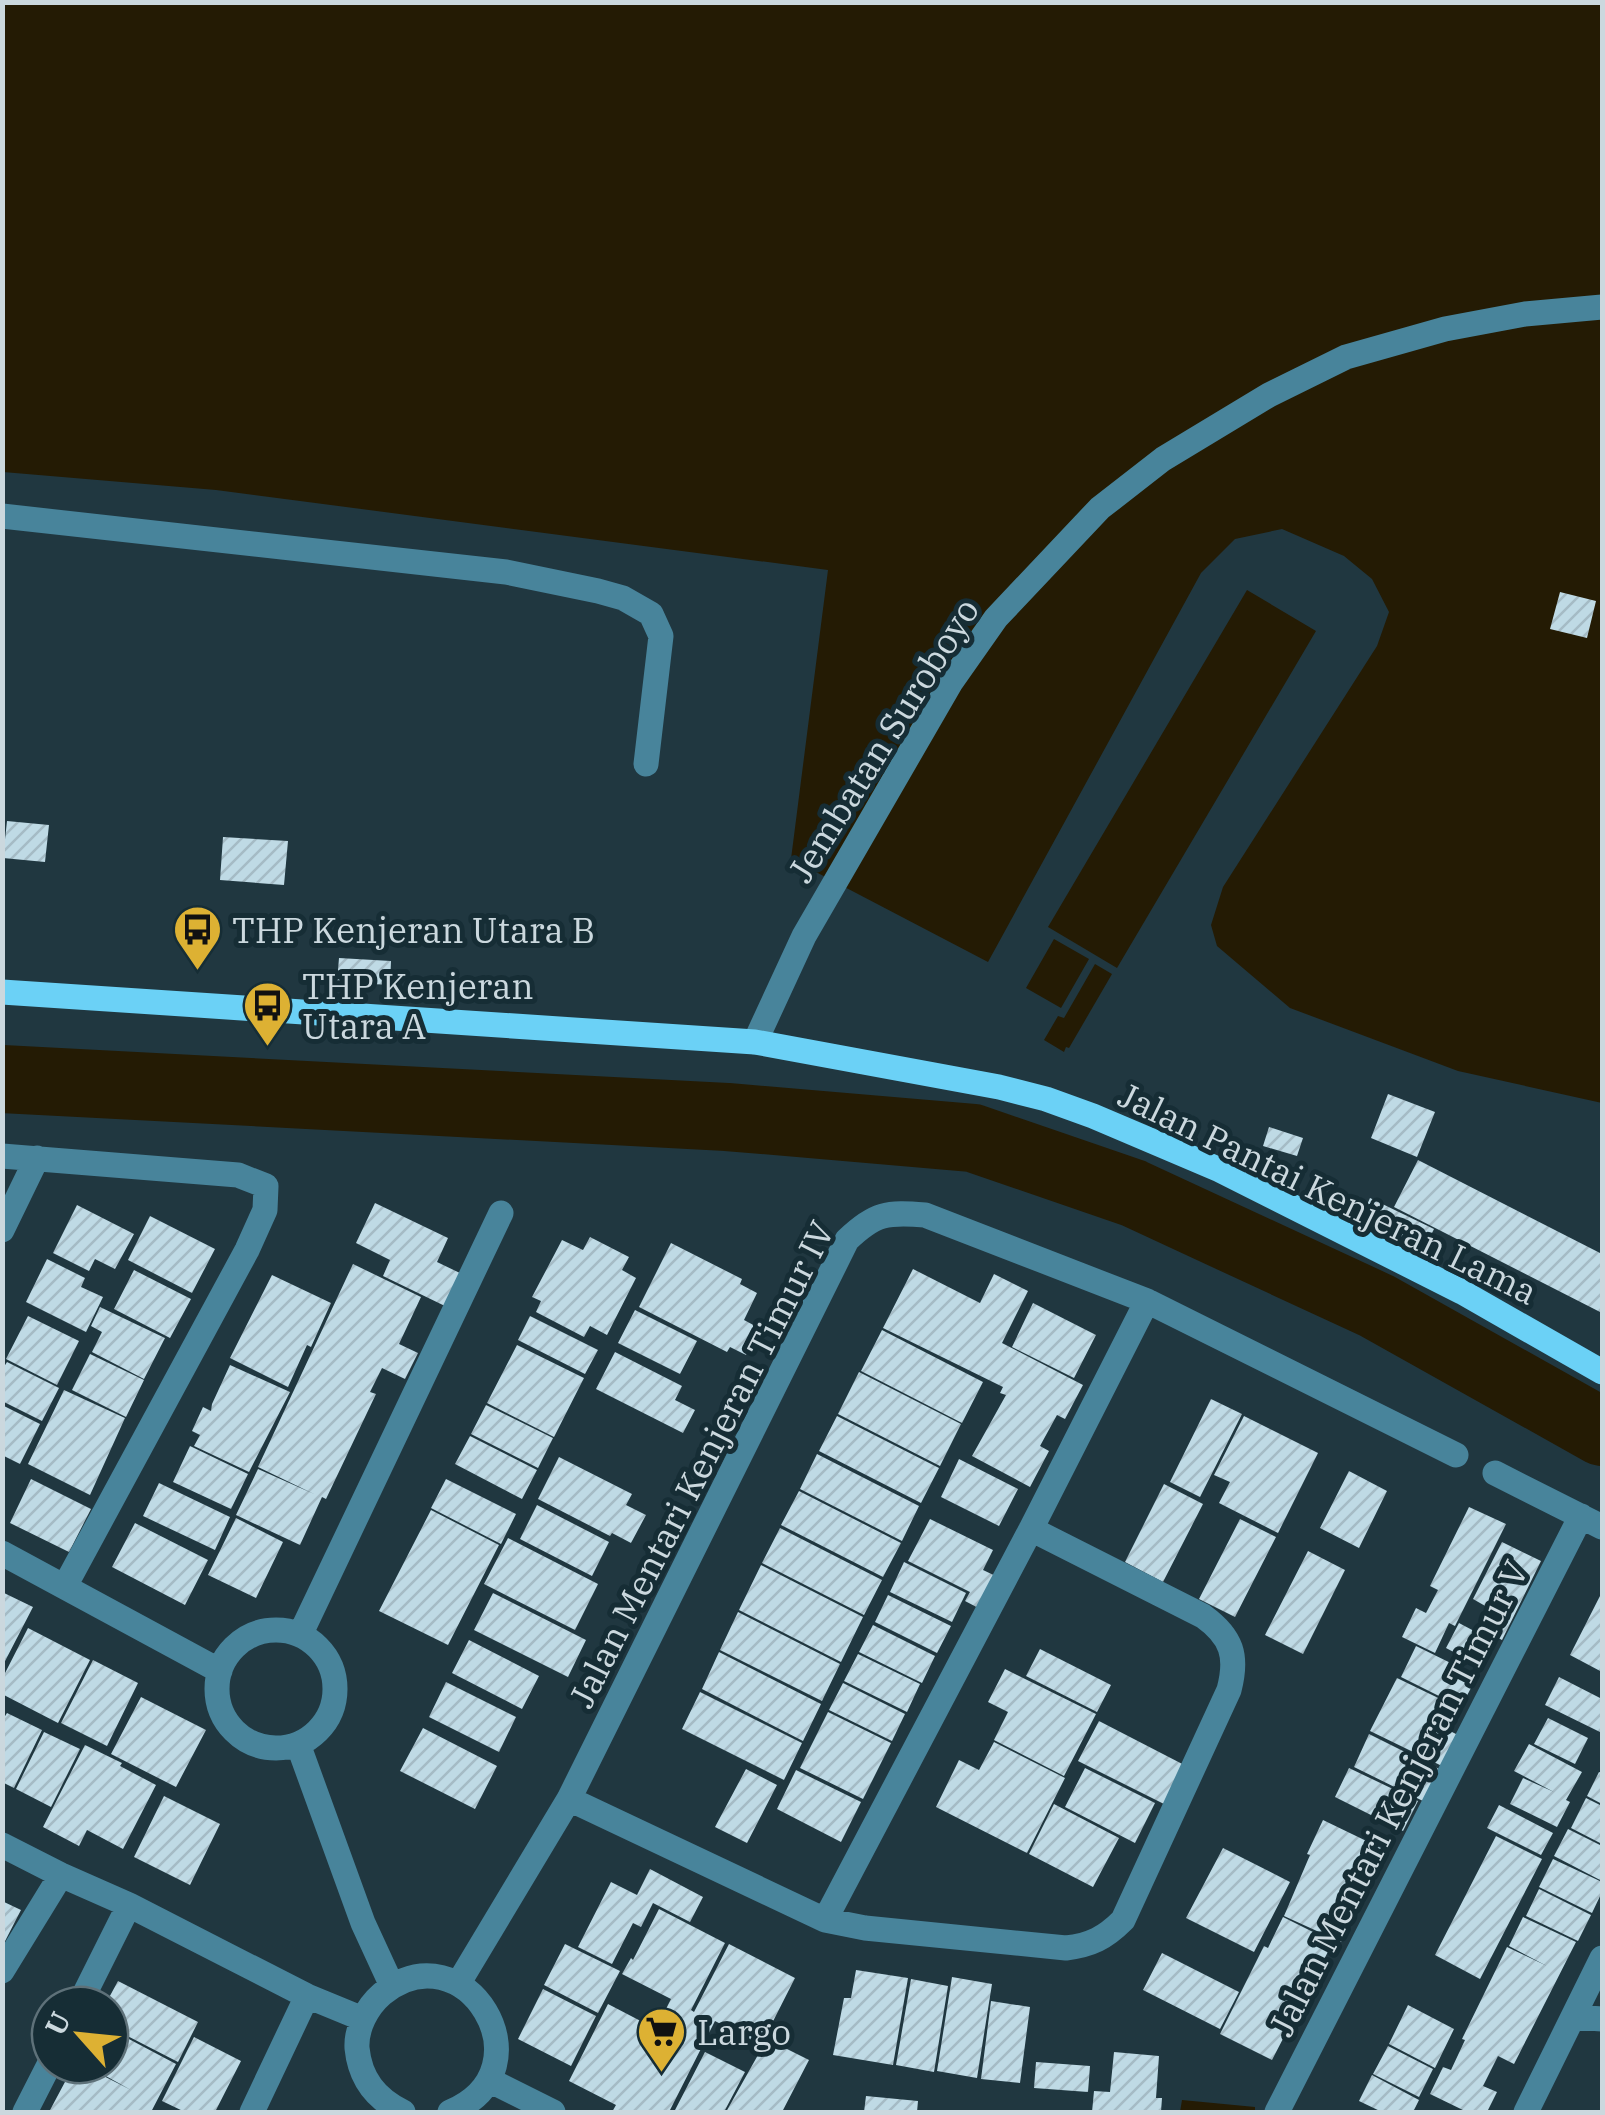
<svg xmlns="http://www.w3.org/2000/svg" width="1605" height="2115" font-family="'IBM Plex Serif',serif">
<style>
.water{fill:#241b04}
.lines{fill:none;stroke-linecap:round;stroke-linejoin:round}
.river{stroke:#241b04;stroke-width:68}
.building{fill:url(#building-hatch)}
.minor{stroke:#48849b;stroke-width:25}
.major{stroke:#6bd1f6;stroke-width:25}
.labels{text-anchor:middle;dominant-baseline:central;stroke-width:10;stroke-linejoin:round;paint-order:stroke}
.street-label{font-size:35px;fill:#cbd8de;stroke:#162d35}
.poi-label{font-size:35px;fill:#cbd8de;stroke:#162d35;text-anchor:start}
</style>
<defs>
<pattern id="building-hatch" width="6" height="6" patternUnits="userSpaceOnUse" patternTransform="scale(2.5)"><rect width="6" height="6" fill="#bfdae5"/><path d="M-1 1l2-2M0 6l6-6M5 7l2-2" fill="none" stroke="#a5bbc5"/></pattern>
</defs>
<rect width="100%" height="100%" fill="#203740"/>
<path class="water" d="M2 3H1602V1103L1458 1071 1290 1008 1217 946 1211 925 1223 887 1377 646 1389 612 1372 579 1344 556 1282 529 1235 539 1201 573 988 962 791 859 828 570 216 490 3 472Z
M1247 590 1316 631 1117 968 1048 927Z
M1054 939 1089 959 1061 1008 1026 988Z
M1095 964 1112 974 1069 1048 1066 1047 1064 1052 1044 1040 1058 1016 1064 1018Z
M1182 2100 1255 2107V2112H1180Z"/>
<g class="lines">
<path class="river" d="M2 1079 727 1117 973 1138 1133 1193 1377 1306 1602 1432"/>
</g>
<path class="building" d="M1560 592 1596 601 1587 638 1550 629Z
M7 821 49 825 45 862 3 858Z
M223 837 288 841 284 885 220 880Z
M339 958 391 961 390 985 337 982Z
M1388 1094 1435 1112 1417 1157 1371 1138Z
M1269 1127 1303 1138 1297 1156 1263 1146Z
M1418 1160 1602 1254V1313L1394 1207Z
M1370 1198 1434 1229 1423 1251 1360 1221Z
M375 1203 448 1238 437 1262 462 1274 447 1307 383 1276 390 1260 356 1243Z
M77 1205 134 1234 115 1269 95 1259 89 1271 53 1253Z
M150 1216 215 1249 192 1293 128 1260Z
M590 1237 629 1257 622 1270 636 1278 607 1335 590 1326 584 1337 536 1312 541 1301 532 1297 562 1240 583 1250Z
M671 1243 742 1279 740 1284 757 1293 744 1320 759 1328 746 1355 730 1347 727 1352 639 1307Z
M47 1259 85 1278 81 1287 103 1297 86 1332 26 1302Z
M353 1264 421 1297 399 1344 418 1353 405 1379 382 1368 370 1392 376 1394 326 1499 322 1497 300 1545 236 1515 258 1469 314 1494 258 1467Z
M913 1269 980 1303 994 1274 1028 1291 1002 1343 1083 1385 1065 1419 1057 1415 1040 1446 1049 1451 1030 1487 972 1456 1006 1395 1000 1393 1003 1387 883 1328Z
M134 1270 191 1299 170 1338 114 1309Z
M272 1275 331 1303 311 1347 307 1345 288 1387 230 1358Z
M1033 1303 1096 1335 1074 1378 1012 1347Z
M100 1307 165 1338 144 1379 92 1352 102 1332 91 1326Z
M635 1310 697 1341 680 1374 618 1343Z
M28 1316 79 1341 57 1385 6 1359Z
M530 1316 598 1350 585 1374 518 1340Z
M882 1330 983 1382 962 1423 861 1371Z
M517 1345 584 1378 554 1437 487 1403Z
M615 1352 682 1386 675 1400 695 1410 683 1433 596 1389Z
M90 1354 144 1380 126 1417 72 1390Z
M7 1362 59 1388 42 1421 2 1401V1370Z
M230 1365 290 1392 249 1472 194 1446 200 1435 192 1431 203 1407 211 1411 212 1404Z
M859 1372 961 1424 940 1466 838 1414Z
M64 1390 125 1418 90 1495 28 1464Z
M1211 1399 1242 1414 1200 1497 1170 1482Z
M2 1405 40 1424 20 1464 2 1455Z
M486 1405 553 1438 538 1468 471 1434Z
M837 1416 939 1468 921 1503 819 1451Z
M1244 1416 1318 1453 1278 1533 1219 1503 1230 1482 1214 1475Z
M470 1436 537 1470 522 1499 455 1464Z
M190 1446 248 1474 231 1509 173 1482Z
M817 1454 919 1506 902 1541 800 1489Z
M559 1457 632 1494 626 1505 646 1515 631 1543 612 1533 610 1536 538 1499Z
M959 1459 1018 1489 999 1526 941 1497Z
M1349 1471 1387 1491 1359 1548 1320 1528Z
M31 1479 91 1509 69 1552 10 1523Z
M446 1479 516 1514 501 1544 431 1508Z
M159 1483 230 1517 215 1550 143 1516Z
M1164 1484 1203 1504 1163 1582 1125 1562Z
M799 1491 901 1543 883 1577 781 1525Z
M537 1505 609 1542 592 1576 520 1539Z
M1469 1507 1506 1524 1455 1626 1449 1623 1435 1653 1402 1637 1416 1608 1426 1613 1438 1590 1430 1586Z
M431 1510 499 1545 448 1645 379 1611Z
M236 1518 283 1542 256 1598 208 1575Z
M930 1519 993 1550 983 1570 1002 1579 986 1612 965 1601 970 1592 908 1561Z
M1240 1519 1276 1537 1235 1617 1199 1599Z
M135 1523 208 1560 185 1605 112 1567Z
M780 1528 882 1580 864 1615 762 1563Z
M508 1538 598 1584 575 1630 484 1584Z
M1502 1542 1541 1561 1502 1640 1477 1627 1487 1607 1473 1599Z
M1308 1551 1345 1570 1303 1654 1265 1635Z
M904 1562 966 1593 952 1622 890 1592Z
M761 1565 863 1617 841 1662 739 1610Z
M2 1592 33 1607 2 1667Z
M1602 1592V1672L1570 1655Z
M493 1593 586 1640 568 1677 474 1630Z
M888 1595 951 1626 937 1653 875 1622Z
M738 1612 840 1664 822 1701 720 1650Z
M1459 1623 1493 1641 1480 1666 1446 1648Z
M873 1625 935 1656 922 1683 859 1652Z
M28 1628 90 1660 58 1723 2 1694V1679Z
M469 1640 539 1676 522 1709 452 1673Z
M1416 1646 1467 1671 1463 1681 1472 1686 1461 1707 1401 1677Z
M1040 1649 1111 1685 1097 1712 1026 1676Z
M719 1652 821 1704 803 1741 702 1689Z
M858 1654 920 1684 907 1712 844 1681Z
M93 1660 138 1683 107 1746 61 1723Z
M1005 1669 1096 1714 1064 1776 994 1740 1008 1712 988 1702Z
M1559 1677 1602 1699V1733L1545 1705Z
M1397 1678 1461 1709 1450 1731 1460 1736 1444 1767 1370 1731Z
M446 1682 516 1717 499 1752 429 1717Z
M843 1683 905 1714 892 1741 829 1710Z
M700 1692 802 1743 784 1780 682 1729Z
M141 1697 206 1730 176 1787 111 1754Z
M828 1712 891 1743 863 1799 800 1768Z
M7 1713 42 1730 14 1788 2 1782V1721Z
M1548 1718 1588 1738 1575 1764 1534 1744Z
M1099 1721 1192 1769 1172 1808 1078 1761Z
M423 1728 497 1766 475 1809 400 1771Z
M44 1732 80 1749 51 1807 16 1789Z
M1369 1734 1443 1771 1427 1803 1354 1767Z
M994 1742 1065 1778 1027 1853 936 1807 959 1760 979 1770Z
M1529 1744 1582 1772 1566 1800 1570 1802 1557 1827 1510 1804 1523 1778 1554 1792 1514 1771Z
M85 1745 122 1763 120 1766 156 1785 123 1849 87 1830 79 1846 43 1827Z
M1085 1768 1155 1803 1135 1843 1065 1807Z
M1349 1768 1418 1801 1403 1831 1335 1797Z
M746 1769 777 1785 747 1843 715 1827Z
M796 1770 861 1802 841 1842 777 1809Z
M1599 1772 1602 1773V1804L1587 1796Z
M164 1796 220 1824 190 1885 134 1857Z
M1586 1798 1602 1806V1844L1571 1828Z
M1054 1804 1119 1838 1093 1887 1029 1854Z
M1499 1805 1553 1833 1541 1855 1487 1828Z
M1323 1820 1383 1849 1366 1883 1369 1885 1341 1942 1284 1916 1310 1855 1307 1854Z
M1568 1829 1602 1846V1881L1554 1856Z
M1496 1836 1542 1859 1480 1979 1435 1955Z
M1223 1848 1290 1882 1254 1952 1186 1918Z
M1553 1859 1602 1882V1892L1592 1913 1539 1887Z
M650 1869 703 1897 690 1922 653 1903 641 1927 633 1923 612 1964 578 1947 611 1882 637 1895Z
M1539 1889 1591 1915 1578 1941 1526 1916Z
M2 1901 21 1910 2 1947Z
M659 1909 725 1943 691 2010 694 2012 729 1944 795 1978 761 2045 715 2021 669 2112H612L616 2105 569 2081 608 2004 656 2029 671 1999 622 1974 631 1958 633 1960Z
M1283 1917 1333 1942 1272 2060 1220 2034 1264 1946 1268 1948Z
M1523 1917 1576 1942 1514 2064 1498 2056 1483 2086 1497 2092 1487 2112H1467L1430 2094 1443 2067 1451 2070 1465 2040 1462 2039 1507 1947 1547 1966 1509 1946Z
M565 1944 620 1971 598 2013 544 1985Z
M1162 1953 1239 1992 1220 2029 1143 1990Z
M856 1970 908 1978 893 2065 833 2055 844 1998H851Z
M952 1977 992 1984 977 2078 937 2071Z
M911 1979 948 1986 934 2072 896 2065Z
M118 1981 198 2022 178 2062 110 2027V2005H105Z
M543 1989 596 2016 571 2066 518 2039Z
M991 2001 1030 2007 1020 2083 981 2079Z
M1408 2005 1454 2029 1435 2068 1389 2044Z
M110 2029 176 2064 151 2112H49L74 2065H82L131 2090 86 2065H110Z
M194 2037 241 2061 215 2112H185L162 2101Z
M767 2039 809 2060 782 2112H726Z
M1388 2046 1433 2069 1419 2097 1373 2074Z
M705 2052 745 2072 724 2112H674Z
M1114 2052 1159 2056 1156 2098H1162L1161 2112H1092L1094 2091 1110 2092Z
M1036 2062 1090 2066 1088 2092 1034 2088Z
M1372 2075 1419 2100 1413 2112H1382L1359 2101Z
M866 2096 918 2101 917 2112H864Z"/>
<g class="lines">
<path class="minor" d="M2 516 506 572 598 591 623 598 651 614 661 636 646 764
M755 1042 804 936 951 682 996 618 1100 508 1163 459 1269 395 1346 357 1445 329 1525 314 1602 307
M2 1156 238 1175 266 1186 265 1210 247 1250 65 1586
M2 1230 37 1158
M1495 1473 1602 1527
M2 1553 220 1671
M217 1689a59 59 0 1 1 118 0a59 59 0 1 1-118 0Z
M300 1635 501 1213
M298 1744 363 1923 392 1986
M569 1799 825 1920 865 1928 1066 1948C1091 1945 1105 1938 1123 1920L1229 1690C1238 1656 1232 1637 1203 1616L1031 1529
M2 1845 61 1875 129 1905 307 1996 363 2019
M825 1920 1031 1529 1147 1301
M2 1971 61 1875
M458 1984 569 1799 847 1240C875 1213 887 1212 925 1215L1147 1301 1456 1455
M79 2005 129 1905
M1574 2017 1602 2019
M489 2080 553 2112
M25 2112 50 2063
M252 2112 307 1996
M403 2112C376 2099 360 2079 357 2048 356 2028 367 2007 382 1994 464 1926 553 2069 450 2112
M1277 2112 1581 1516
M1526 2112 1602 1958"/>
<path class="major" d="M2 992 755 1042 999 1087 1046 1099 1093 1116 1220 1170 1462 1292 1602 1372"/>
</g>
<defs>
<symbol id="bus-pin" viewBox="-11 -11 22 30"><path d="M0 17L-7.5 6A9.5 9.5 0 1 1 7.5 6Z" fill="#ddb133" stroke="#162d35"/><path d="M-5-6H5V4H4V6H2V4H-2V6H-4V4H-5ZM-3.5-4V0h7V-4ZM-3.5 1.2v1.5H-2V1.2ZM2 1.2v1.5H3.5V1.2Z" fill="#111"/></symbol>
<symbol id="supermarket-pin" viewBox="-11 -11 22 30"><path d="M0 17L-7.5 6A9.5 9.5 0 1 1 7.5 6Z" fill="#ddb133" stroke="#162d35"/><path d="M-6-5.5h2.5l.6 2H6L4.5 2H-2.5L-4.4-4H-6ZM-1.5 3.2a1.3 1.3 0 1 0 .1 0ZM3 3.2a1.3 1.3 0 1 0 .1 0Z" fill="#111"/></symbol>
</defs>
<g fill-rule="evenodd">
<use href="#bus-pin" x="170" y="902" width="55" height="75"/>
<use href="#bus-pin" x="240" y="978" width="55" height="75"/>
<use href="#supermarket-pin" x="634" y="2004" width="55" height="75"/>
</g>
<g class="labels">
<g class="street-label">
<text transform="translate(883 740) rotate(-58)">Jembatan Suroboyo</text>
<text transform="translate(1328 1193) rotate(26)">Jalan Pantai Kenjeran Lama</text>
<text transform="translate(701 1464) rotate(-63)">Jalan Mentari Kenjeran Timur IV</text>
<text transform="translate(1398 1798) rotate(-63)">Jalan Mentari Kenjeran Timur V</text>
</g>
<g class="poi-label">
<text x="232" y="930">THP Kenjeran Utara B</text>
<text x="302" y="986">THP Kenjeran<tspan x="302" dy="40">Utara A</tspan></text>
<text x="697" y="2032">Largo</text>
</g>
</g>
<rect width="1605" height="2115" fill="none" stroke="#cbd8de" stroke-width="10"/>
<g transform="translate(80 2035) rotate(297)"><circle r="48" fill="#162d35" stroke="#5e7179" stroke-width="2.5"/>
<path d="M0-8L18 38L0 25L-18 38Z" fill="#ddb133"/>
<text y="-15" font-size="28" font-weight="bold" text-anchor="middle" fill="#cbd8de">U</text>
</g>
</svg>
